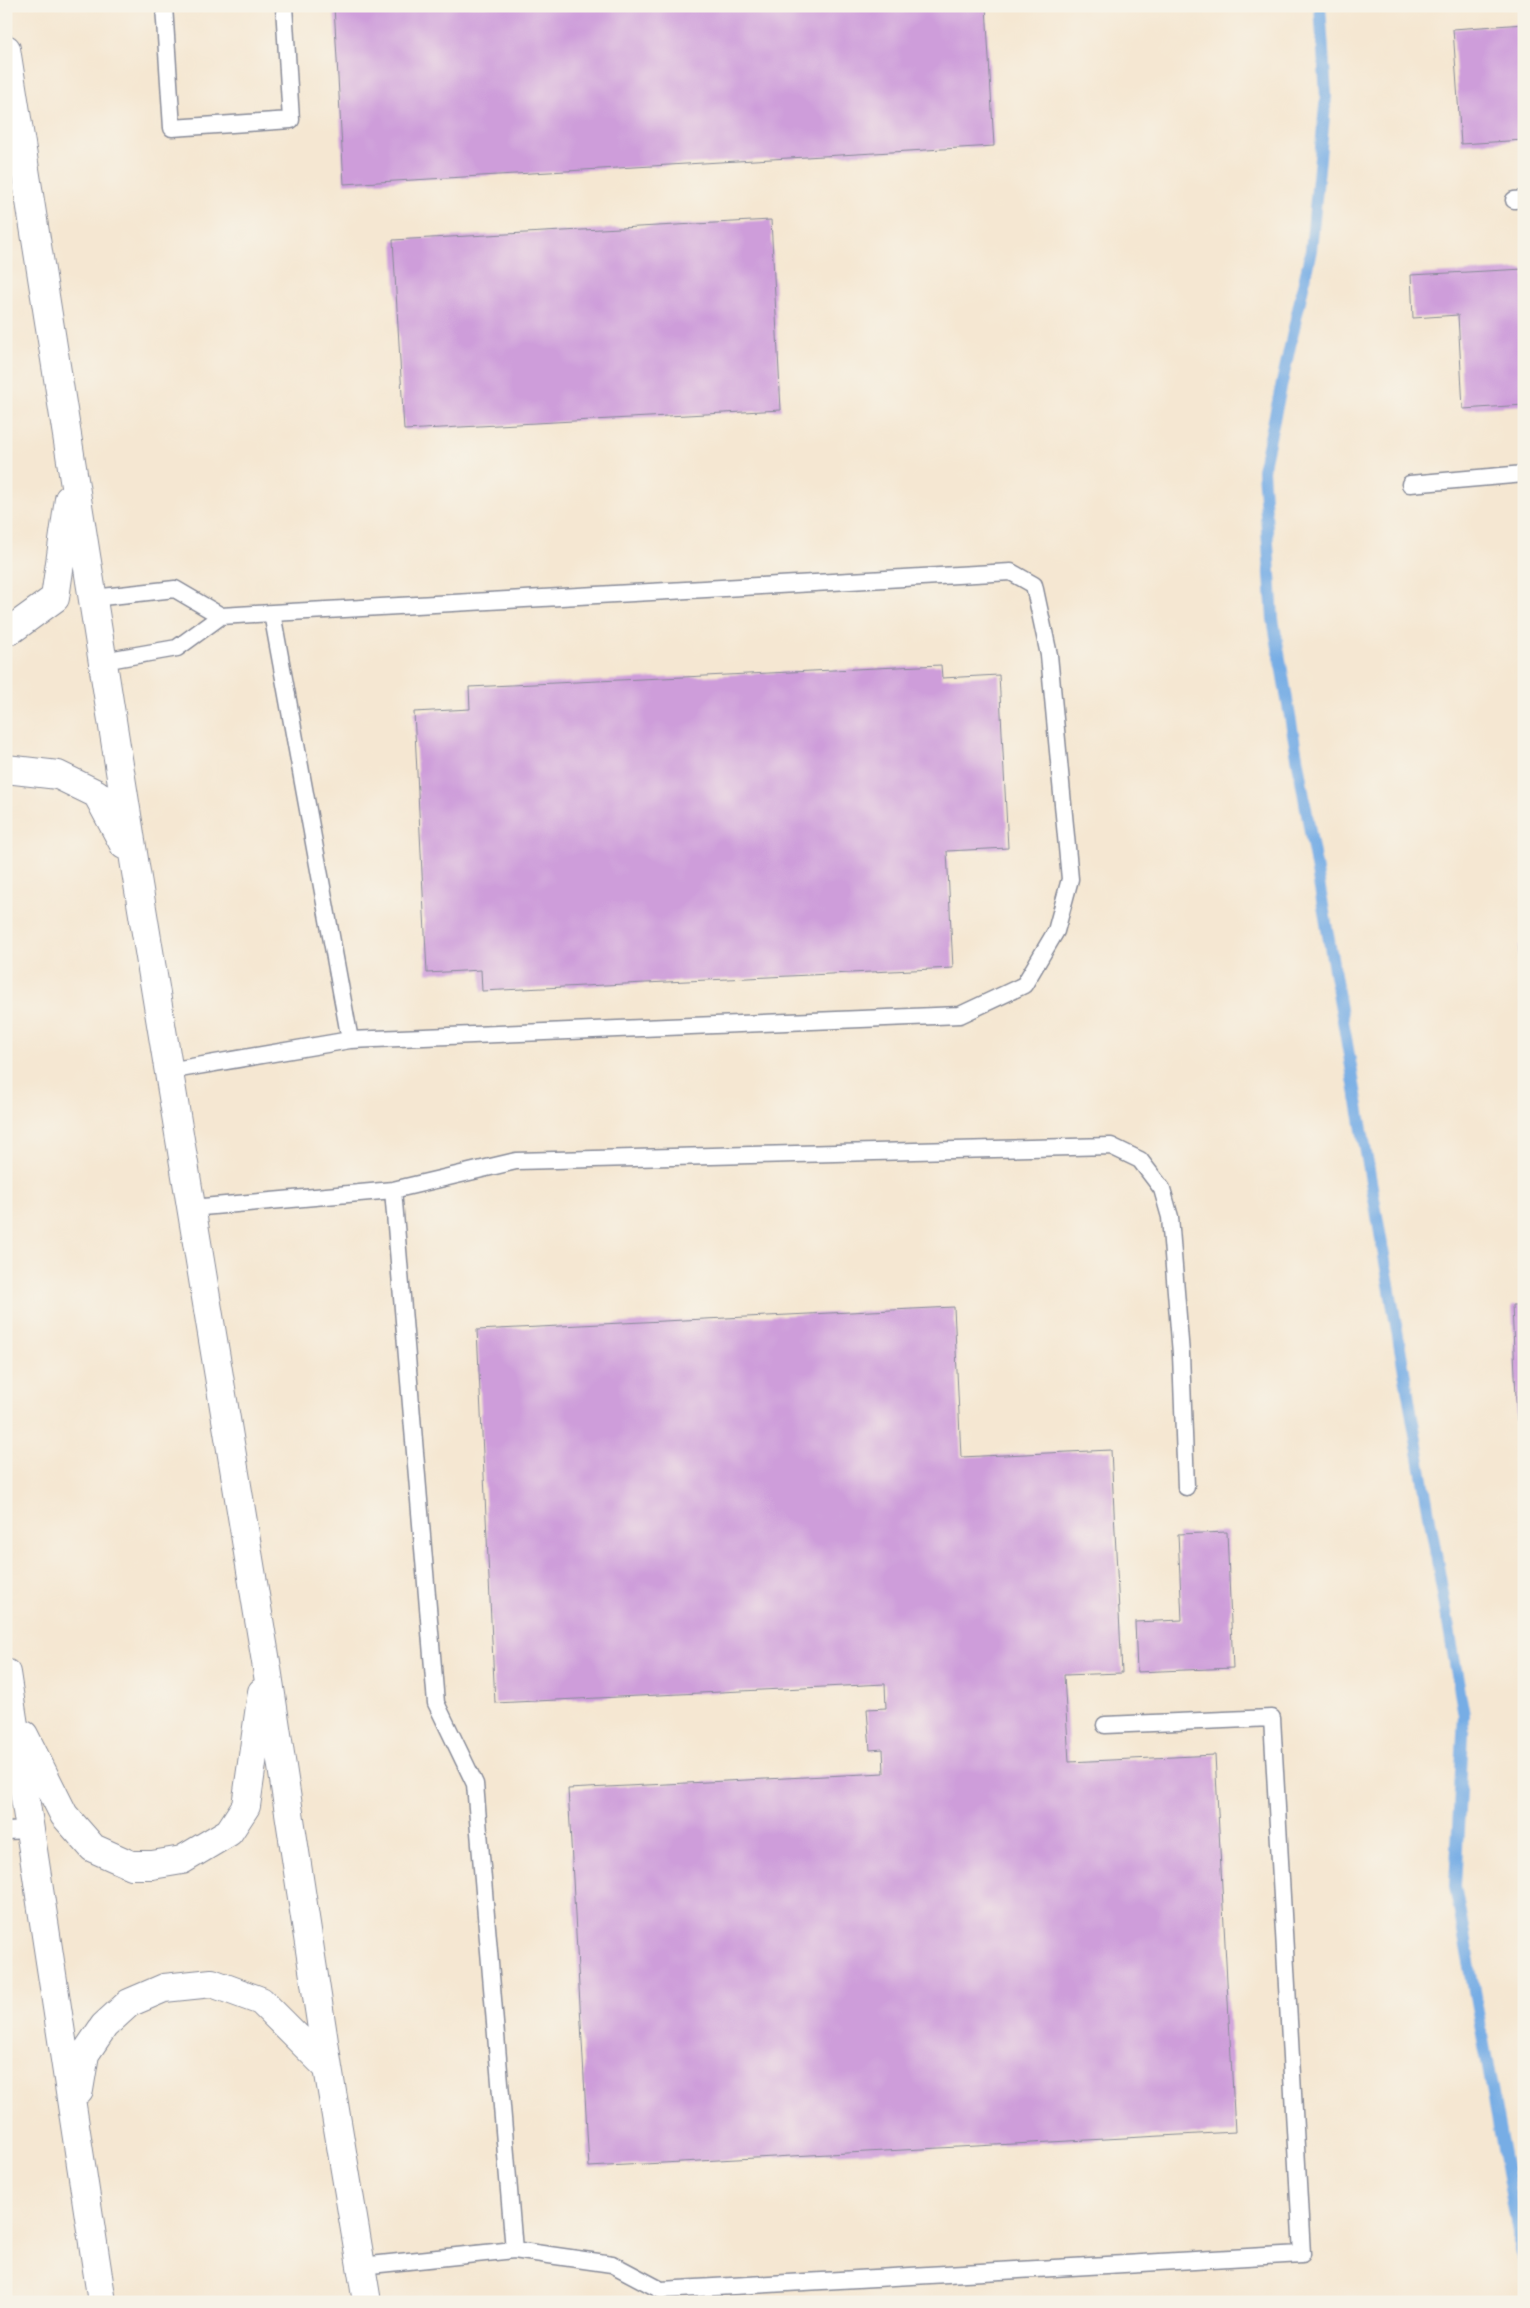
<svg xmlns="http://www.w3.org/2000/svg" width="1530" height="2308" font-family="'Shantell Sans',sans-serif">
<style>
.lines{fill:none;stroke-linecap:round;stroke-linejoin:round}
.stream{stroke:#77ade5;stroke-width:12}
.building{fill:#ce9dda}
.service-casing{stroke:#888b98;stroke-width:19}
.tertiary-casing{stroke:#888b98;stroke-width:30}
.service{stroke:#fff;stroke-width:16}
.tertiary{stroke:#fff;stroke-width:28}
</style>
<rect width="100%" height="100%" fill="#f7f3e8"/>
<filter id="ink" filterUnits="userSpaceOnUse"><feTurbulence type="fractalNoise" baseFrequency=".02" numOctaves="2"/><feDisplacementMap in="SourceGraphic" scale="10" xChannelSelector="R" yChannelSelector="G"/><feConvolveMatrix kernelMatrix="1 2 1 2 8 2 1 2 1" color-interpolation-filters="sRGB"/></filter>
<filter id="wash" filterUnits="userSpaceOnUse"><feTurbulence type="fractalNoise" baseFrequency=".0096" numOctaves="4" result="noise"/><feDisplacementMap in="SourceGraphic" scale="20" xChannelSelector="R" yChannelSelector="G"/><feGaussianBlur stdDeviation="1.12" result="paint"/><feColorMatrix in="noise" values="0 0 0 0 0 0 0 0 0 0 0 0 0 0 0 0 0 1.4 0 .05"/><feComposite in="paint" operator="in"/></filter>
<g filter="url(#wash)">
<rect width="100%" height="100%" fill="#f5e7d2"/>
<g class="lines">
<path class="stream" d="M1320 6 1326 96 1311 250 1263 470 1273 619 1464 1715 1455 1886 1524 2265"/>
</g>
<g id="blocks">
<path class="building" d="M334 6H986L994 146 344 184Z
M1524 24V140L1461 144 1453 29Z
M771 220 781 410 404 430 393 240Z
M1524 269V405L1463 409 1458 315 1413 318 1411 275Z
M941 665 942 678 999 675 1008 848 947 851 953 968 482 991 481 970 427 973 414 712 470 709 469 687Z
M1519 946H1524V1015H1522Z
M1512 1305H1524V1420H1517Z
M954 1307 961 1457 1111 1450 1122 1673 1064 1675 1069 1762 1215 1755 1235 2132 589 2167 568 1789 884 1773 883 1749 870 1750 867 1709 886 1708 885 1684 495 1703 477 1330Z
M1227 1532 1233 1668 1137 1672 1135 1622 1182 1620 1178 1534Z"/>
</g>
</g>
<g filter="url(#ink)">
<use href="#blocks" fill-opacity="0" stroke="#888b98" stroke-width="1"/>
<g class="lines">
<defs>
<path id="service" d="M164 6 172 128 291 120 284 6
M1514 200 1524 199
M1410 484 1524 474
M93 598 175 589 221 616 177 648 103 661
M272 613 1011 572 1034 585 1049 655 1070 879 1056 931 1024 985 960 1015 350 1040
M168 1071 350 1040 272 613 221 616
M393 1190 436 1703 475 1784 514 2250
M191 1208 393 1190 516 1161 1111 1146 1140 1160 1162 1189 1170 1217 1181 1354 1186 1487
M6 1831 31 1830
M361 2266 514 2250 612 2264 661 2290 1302 2254 1272 1718 1105 1725"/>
<path id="tertiary" d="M6 49 135 866 266 1662 328 2068 367 2302
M6 631 11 630 55 598 69 499
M6 769 58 775 97 794 124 845
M6 1673 102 2302
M24 1735 64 1815 93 1848 131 1865H152L182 1860 229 1832 246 1806 262 1692
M79 2090 85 2054 104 2026 129 2003 164 1988 212 1983 261 2001 328 2068"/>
</defs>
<use href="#service" class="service-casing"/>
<use href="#tertiary" class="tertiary-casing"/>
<use href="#service" class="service"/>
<use href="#tertiary" class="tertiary"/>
</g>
</g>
<rect width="1530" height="2308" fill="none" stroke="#f7f3e8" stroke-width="25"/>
</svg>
